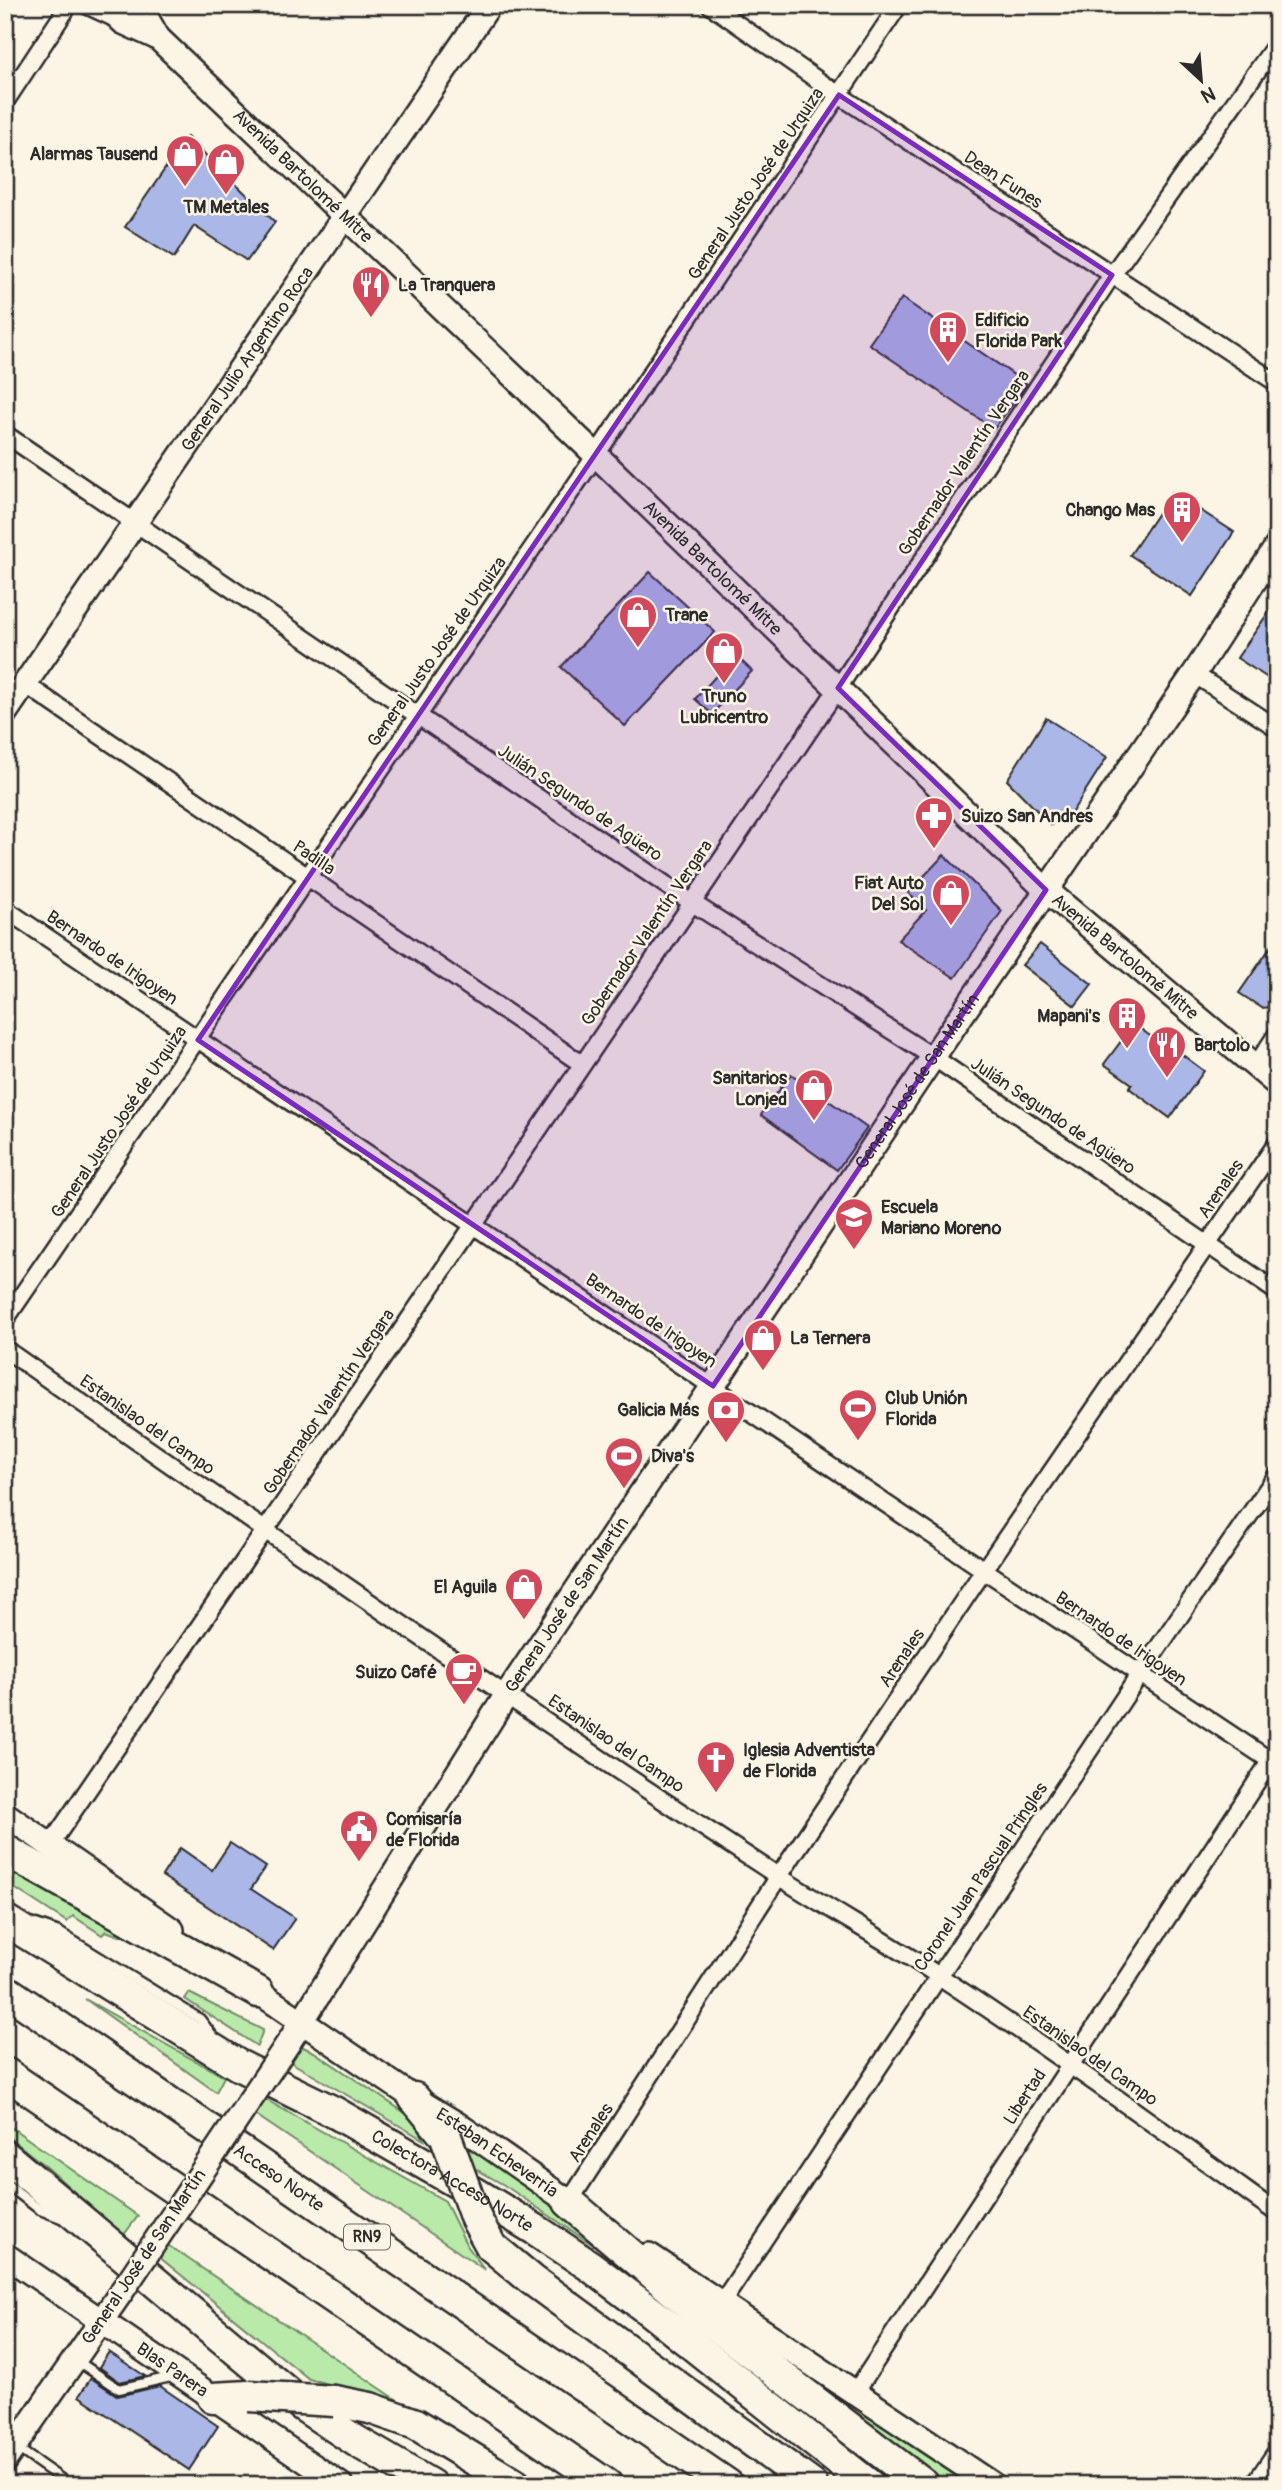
<svg xmlns="http://www.w3.org/2000/svg" width="1282" height="2490" font-family="Pangolin,sans-serif">
<style>
.green{fill:#baeaa9;stroke:#728a6a;stroke-width:2}
.building{fill:#aab7e7;stroke:#2b2b2b;stroke-width:2}
.lines{fill:none;stroke-linecap:round;stroke-linejoin:round}
.lane-casing{stroke:#2b2b2b;stroke-width:13}
.street-casing{stroke:#2b2b2b;stroke-width:21}
.secondary-casing{stroke:#2b2b2b;stroke-width:28}
.highway-casing{stroke:#2b2b2b;stroke-width:35}
.lane{stroke:#fcf5e5;stroke-width:8}
.street{stroke:#fcf5e5;stroke-width:16}
.secondary{stroke:#fcf5e5;stroke-width:23}
.highway{stroke:#fcf5e5;stroke-width:30}
.secondary-bridge-casing{stroke:#2b2b2b;stroke-width:28;stroke-linecap:butt}
.highway-bridge-casing{stroke:#2b2b2b;stroke-width:35;stroke-linecap:butt}
.secondary-bridge{stroke:#fcf5e5;stroke-width:23}
.highway-bridge{stroke:#fcf5e5;stroke-width:30}
.marked{fill:#7b2cbf;fill-opacity:0.2;stroke:#7b2cbf;stroke-width:5;stroke-linejoin:round}
.labels{text-anchor:middle;dominant-baseline:central;stroke-width:5;stroke-linejoin:round;paint-order:stroke}
.shield{fill:#fcf5e5;stroke:#6a6863;stroke-width:2}
.shield-label{font-size:16px;font-weight:bold;fill:#2b2b2b}
.poi-label{font-size:18px;font-weight:bold;fill:#2b2b2b;stroke:#fcf5e5;text-anchor:start}
.street-label{font-size:18px;fill:#2b2b2b;stroke:#fcf5e5}
</style>
<rect width="100%" height="100%" fill="#fcf5e5"/>
<filter id="ink" filterUnits="userSpaceOnUse"><feTurbulence type="fractalNoise" baseFrequency=".0143" numOctaves="2"/><feDisplacementMap in="SourceGraphic" scale="14" xChannelSelector="R" yChannelSelector="G"/><feConvolveMatrix kernelMatrix="1 2 1 2 8 2 1 2 1" color-interpolation-filters="sRGB"/></filter>
<g filter="url(#ink)">
<path class="green" d="M5 1865 125 1934 119 1936 106 1931 102 1935 73 1916 67 1922 5 1882Z
M189 1993 263 2030 257 2046 185 1999Z
M85 1999 224 2077 216 2092Z
M303 2047 314 2052 414 2119 424 2140 287 2060 293 2049Z
M263 2098 445 2201 466 2244 485 2270 253 2113Z
M5 2123 138 2216 123 2236 49 2169 5 2134Z
M461 2140 553 2205 624 2266 504 2185 469 2165Z
M166 2244 402 2403 309 2379 159 2257Z
M806 2375 971 2485H940L802 2381Z"/>
<path class="building" d="M187 137 275 222 247 261 194 226 174 258 125 227Z
M902 298 1027 384 994 429 869 344Z
M1172 492 1234 532 1192 596 1130 555Z
M650 572 715 632 625 726 561 667Z
M1277 600V684L1237 658Z
M735 655 752 671 712 714 695 699Z
M1046 718 1107 757 1065 823 1056 818 1051 825 1007 780Z
M944 855 1002 911 955 978 898 940 926 910 908 893Z
M1277 938V1006L1262 1008 1239 993Z
M1040 944 1092 984 1075 1006 1022 965Z
M1134 1024 1161 1044 1164 1041 1204 1071 1170 1118 1129 1088 1132 1084 1104 1064Z
M791 1074 867 1128 837 1170 761 1115Z
M230 1843 266 1867 251 1889 295 1918 273 1950 162 1876 180 1848 212 1870Z
M109 2352 145 2376 120 2382 99 2367Z
M91 2378 118 2396 160 2386 218 2426 189 2470 79 2396Z"/>
<g class="lines">
<defs>
<path id="lane" d="M36 1924 59 1932 200 2019 213 2036
M5 2183 40 2210 61 2218
M76 2360 119 2389 175 2376
M17 2448 70 2485
M138 2485 139 2483"/>
<path id="street" d="M86 5 112 17
M710 5 839 95 1277 383
M5 102 69 5
M5 434 691 902 933 1057 1277 1292
M1194 674 1277 728
M25 684 582 1064
M5 909 984 1570 1277 1765
M1255 1067 1277 1034
M5 1320 596 455 899 5
M5 1349C260 1528 517 1706 778 1876 832 1911 888 1942 942 1978 1056 2053 1166 2133 1277 2213
M50 1845 473 1226 838 688 1112 275 1277 43
M569 2202 779 1876 984 1570 1277 1143
M721 2304 1140 1674 1277 1475
M854 2394 1275 1754"/>
<g id="secondary">
<path d="M105 5 123 22 158 38"/>
<path id="s1" d="M139 5 158 38 596 455 1046 890 1277 1084"/>
<path id="s2" d="M5 713 489 5"/>
<path d="M5 1814 172 1930"/>
<path id="s3" d="M245 1983 414 2098 457 2124 582 2211"/>
<path id="s4" d="M289 2042 507 1694 933 1057 1194 674 1277 546"/>
<path id="s5" d="M5 2255 341 2485"/>
<path d="M649 2255 993 2485"/>
<path d="M5 2460 122 2291"/>
<path d="M1258 2485 1277 2457"/>
</g>
<g id="highway">
<path d="M5 1850 258 1992"/>
<path id="s6" d="M5 1920 238 2065 334 2112 477 2194 536 2230 590 2266 651 2312 869 2485"/>
<path id="s7" d="M5 1990 728 2485"/>
<path d="M5 2073 607 2485"/>
<path d="M414 2098 446 2137"/>
<path d="M5 2156 303 2406 356 2441 431 2485"/>
<path d="M569 2202 698 2312 924 2485"/>
<path d="M491 2246 532 2280 812 2485"/>
<path d="M213 2398 249 2396"/>
<path d="M334 2401 370 2408 416 2424 516 2485"/>
</g>
</defs>
<use href="#lane" class="lane-casing"/>
<use href="#street" class="street-casing"/>
<use href="#secondary" class="secondary-casing"/>
<use href="#highway" class="highway-casing"/>
<use href="#lane" class="lane"/>
<use href="#street" class="street"/>
<use href="#secondary" class="secondary"/>
<use href="#highway" class="highway"/>
<defs>
<path id="secondary-bridge" d="M122 2291 289 2042"/>
<path id="highway-bridge" d="M446 2137 476 2219 491 2246
M249 2396 334 2401"/>
</defs>
<use href="#secondary-bridge" class="secondary-bridge-casing"/>
<use href="#highway-bridge" class="highway-bridge-casing"/>
<use href="#secondary-bridge" class="secondary-bridge"/>
<use href="#highway-bridge" class="highway-bridge"/>
</g>
</g>
<path class="marked" d="M839 95 1112 275 838 688 1046 890 713 1386 198 1040Z"/>
<defs>
<symbol id="shop-pin" viewBox="-11 -11 22 30"><path d="M0 17L-7.5 6A9.5 9.5 0 1 1 7.5 6Z" fill="#d1495b" stroke="#fcf5e5"/><path d="M-5-2.5h2.3a2.7 3.5 0 0 1 5.4 0H5L5.5 6h-11ZM-1.5-2.5h3a1.5 2.3 0 0 0-3 0Z" fill="#fff"/></symbol>
<symbol id="restaurant-pin" viewBox="-11 -11 22 30"><path d="M0 17L-7.5 6A9.5 9.5 0 1 1 7.5 6Z" fill="#d1495b" stroke="#fcf5e5"/><path d="M-5-6h1v4h1v-4h1v4h1v-4h1v5L-1.5 .5V6h-2V.5L-5-1ZM5-6V6H3V1.5H1.5Q1.5-4 5-6Z" fill="#fff"/></symbol>
<symbol id="building-pin" viewBox="-11 -11 22 30"><path d="M0 17L-7.5 6A9.5 9.5 0 1 1 7.5 6Z" fill="#d1495b" stroke="#fcf5e5"/><path d="M-4-6H4V6H1V3H-1V6H-4ZM-2.5-4.3h1.7v1.8h-1.7ZM.8-4.3h1.7v1.8H.8ZM-2.5-1h1.7V.8h-1.7ZM.8-1h1.7V.8H.8Z" fill="#fff"/></symbol>
<symbol id="pharmacy-pin" viewBox="-11 -11 22 30"><path d="M0 17L-7.5 6A9.5 9.5 0 1 1 7.5 6Z" fill="#d1495b" stroke="#fcf5e5"/><path d="M-2-6h4v4h4v4h-4v4h-4v-4h-4v-4h4Z" fill="#fff"/></symbol>
<symbol id="school-pin" viewBox="-11 -11 22 30"><path d="M0 17L-7.5 6A9.5 9.5 0 1 1 7.5 6Z" fill="#d1495b" stroke="#fcf5e5"/><path d="M0-5L7-2L0 1L-7-2ZM-4 1L0 2.5L4 1V4Q0 6-4 4Z" fill="#fff"/></symbol>
<symbol id="stadium-pin" viewBox="-11 -11 22 30"><path d="M0 17L-7.5 6A9.5 9.5 0 1 1 7.5 6Z" fill="#d1495b" stroke="#fcf5e5"/><path d="M0-5a6.5 5 0 1 0 0 10a6.5 5 0 1 0 0-10ZM-3.5-1.8h7v3.6h-7Z" fill="#fff"/></symbol>
<symbol id="bank-pin" viewBox="-11 -11 22 30"><path d="M0 17L-7.5 6A9.5 9.5 0 1 1 7.5 6Z" fill="#d1495b" stroke="#fcf5e5"/><path d="M-6-4H6V4H-6ZM0-2.3a2.3 2.3 0 1 0 0 4.6a2.3 2.3 0 1 0 0-4.6Z" fill="#fff"/></symbol>
<symbol id="cafe-pin" viewBox="-11 -11 22 30"><path d="M0 17L-7.5 6A9.5 9.5 0 1 1 7.5 6Z" fill="#d1495b" stroke="#fcf5e5"/><path d="M-5.5-4.5H6V0H3Q3 3.5 0 3.5H-2.5Q-5.5 3.5-5.5 0ZM3-3.2v2h1.7v-2ZM-6 4.5H4V6H-6Z" fill="#fff"/></symbol>
<symbol id="church-pin" viewBox="-11 -11 22 30"><path d="M0 17L-7.5 6A9.5 9.5 0 1 1 7.5 6Z" fill="#d1495b" stroke="#fcf5e5"/><path d="M-1.2-6h2.4v3.5h3.3v2.4h-3.3V6h-2.4V-.1h-3.3v-2.4h3.3Z" fill="#fff"/></symbol>
<symbol id="civic-pin" viewBox="-11 -11 22 30"><path d="M0 17L-7.5 6A9.5 9.5 0 1 1 7.5 6Z" fill="#d1495b" stroke="#fcf5e5"/><path d="M-.6-6.5H3V-4.5H.6V-3L4-1V1h2V6H-6V1h2V-1L-.6-3ZM-1.2 2.5V6h2.4V2.5Z" fill="#fff"/></symbol>
</defs>
<g fill-rule="evenodd">
<use href="#shop-pin" x="163" y="132" width="44" height="60"/>
<use href="#shop-pin" x="204" y="140" width="44" height="60"/>
<use href="#restaurant-pin" x="349" y="263" width="44" height="60"/>
<use href="#building-pin" x="926" y="308" width="44" height="60"/>
<use href="#building-pin" x="1160" y="488" width="44" height="60"/>
<use href="#shop-pin" x="616" y="593" width="44" height="60"/>
<use href="#shop-pin" x="702" y="629" width="44" height="60"/>
<use href="#pharmacy-pin" x="912" y="794" width="44" height="60"/>
<use href="#shop-pin" x="929" y="871" width="44" height="60"/>
<use href="#building-pin" x="1105" y="994" width="44" height="60"/>
<use href="#restaurant-pin" x="1145" y="1023" width="44" height="60"/>
<use href="#shop-pin" x="792" y="1066" width="44" height="60"/>
<use href="#school-pin" x="832" y="1195" width="44" height="60"/>
<use href="#shop-pin" x="741" y="1316" width="44" height="60"/>
<use href="#stadium-pin" x="836" y="1386" width="44" height="60"/>
<use href="#bank-pin" x="704" y="1388" width="44" height="60"/>
<use href="#stadium-pin" x="602" y="1434" width="44" height="60"/>
<use href="#shop-pin" x="502" y="1565" width="44" height="60"/>
<use href="#cafe-pin" x="442" y="1650" width="44" height="60"/>
<use href="#church-pin" x="694" y="1738" width="44" height="60"/>
<use href="#civic-pin" x="337" y="1807" width="44" height="60"/>
</g>
<g class="labels">
<rect class="shield" x="344" y="2224.5" width="46" height="25" rx="5"/>
<g class="shield-label">
<text x="367" y="2237">RN9</text>
</g>
<g class="poi-label">
<text x="158" y="154" text-anchor="end">Alarmas Tausend</text>
<text x="226" y="207" text-anchor="middle">TM Metales</text>
<text x="398" y="285">La Tranquera</text>
<text x="975" y="320">Edificio<tspan x="975" dy="21">Florida Park</tspan></text>
<text x="1155" y="510" text-anchor="end">Chango Mas</text>
<text x="665" y="615">Trane</text>
<text x="724" y="696" text-anchor="middle">Truno<tspan x="724" dy="21">Lubricentro</tspan></text>
<text x="961" y="816">Suizo San Andres</text>
<text x="924" y="883" text-anchor="end">Fiat Auto<tspan x="924" dy="21">Del Sol</tspan></text>
<text x="1100" y="1016" text-anchor="end">Mapani's</text>
<text x="1194" y="1045">Bartolo</text>
<text x="787" y="1078" text-anchor="end">Sanitarios<tspan x="787" dy="21">Lonjed</tspan></text>
<text x="881" y="1207">Escuela<tspan x="881" dy="21">Mariano Moreno</tspan></text>
<text x="790" y="1338">La Ternera</text>
<text x="885" y="1398">Club Unión<tspan x="885" dy="21">Florida</tspan></text>
<text x="699" y="1410" text-anchor="end">Galicia Más</text>
<text x="651" y="1456">Diva's</text>
<text x="497" y="1587" text-anchor="end">El Aguila</text>
<text x="437" y="1672" text-anchor="end">Suizo Café</text>
<text x="743" y="1750">Iglesia Adventista<tspan x="743" dy="21">de Florida</tspan></text>
<text x="386" y="1819">Comisaría<tspan x="386" dy="21">de Florida</tspan></text>
</g>
<g class="street-label">
<text stroke="none"><textPath href="#s1" startOffset="238">Avenida Bartolomé Mitre</textPath></text>
<text transform="translate(1003 180) rotate(33)">Dean Funes</text>
<text transform="translate(756 184) rotate(-56)">General Justo José de Urquiza</text>
<text stroke="none"><textPath href="#s2" startOffset="429">General Julio Argentino Roca</textPath></text>
<text transform="translate(964 463) rotate(-56)">Gobernador Valentín Vergara</text>
<text stroke="none"><textPath href="#s1" startOffset="805">Avenida Bartolomé Mitre</textPath></text>
<text transform="translate(437 652) rotate(-55)">General Justo José de Urquiza</text>
<text transform="translate(580 803) rotate(34)">Julián Segundo de Agüero</text>
<text transform="translate(314 858) rotate(34)">Padilla</text>
<text transform="translate(647 933) rotate(-56)">Gobernador Valentín Vergara</text>
<text stroke="none"><textPath href="#s1" startOffset="1372">Avenida Bartolomé Mitre</textPath></text>
<text transform="translate(112 958) rotate(34)">Bernardo de Irigoyen</text>
<text stroke="none"><textPath href="#s4" startOffset="1148">General José de San Martín</textPath></text>
<text transform="translate(1053 1116) rotate(34)">Julián Segundo de Agüero</text>
<text transform="translate(119 1122) rotate(-56)">General Justo José de Urquiza</text>
<text transform="translate(1221 1189) rotate(-56)">Arenales</text>
<text transform="translate(651 1321) rotate(34)">Bernardo de Irigoyen</text>
<text transform="translate(329 1402) rotate(-56)">Gobernador Valentín Vergara</text>
<text transform="translate(147 1425) rotate(35)">Estanislao del Campo</text>
<text stroke="none"><textPath href="#s4" startOffset="518">General José de San Martín</textPath></text>
<text transform="translate(1121 1639) rotate(34)">Bernardo de Irigoyen</text>
<text transform="translate(902 1658) rotate(-56)">Arenales</text>
<text transform="translate(616 1744) rotate(34)">Estanislao del Campo</text>
<text transform="translate(981 1877) rotate(-56)">Coronel Juan Pascual Pringles</text>
<text transform="translate(1090 2056) rotate(35)">Estanislao del Campo</text>
<text transform="translate(1025 2097) rotate(-57)">Libertad</text>
<text transform="translate(591 2133) rotate(-57)">Arenales</text>
<text stroke="none"><textPath href="#s3" startOffset="304">Esteban Echeverría</textPath></text>
<text stroke="none"><textPath href="#s7" startOffset="332">Acceso Norte</textPath></text>
<text stroke="none"><textPath href="#s6" startOffset="518">Colectora Acceso Norte</textPath></text>
<text transform="translate(144 2257) rotate(-56)">General José de San Martín</text>
<text stroke="none"><textPath href="#s5" startOffset="203">Blas Parera</textPath></text>
</g>
</g>
<rect width="1282" height="2490" fill="none" stroke="#fcf5e5" stroke-width="28"/>
<rect x="14" y="14" width="1254" height="2462" fill="none" stroke="#2b2b2b" stroke-width="2.5" filter="url(#ink)"/>
<g transform="translate(1201 80) rotate(154)" stroke="#fcf5e5" stroke-width="5" paint-order="stroke">
<path d="M0-5L12 26L0 18L-12 26Z" fill="#2b2b2b"/>
<text y="-10" font-size="19" font-weight="bold" text-anchor="middle" fill="#2b2b2b">N</text>
</g>
</svg>
